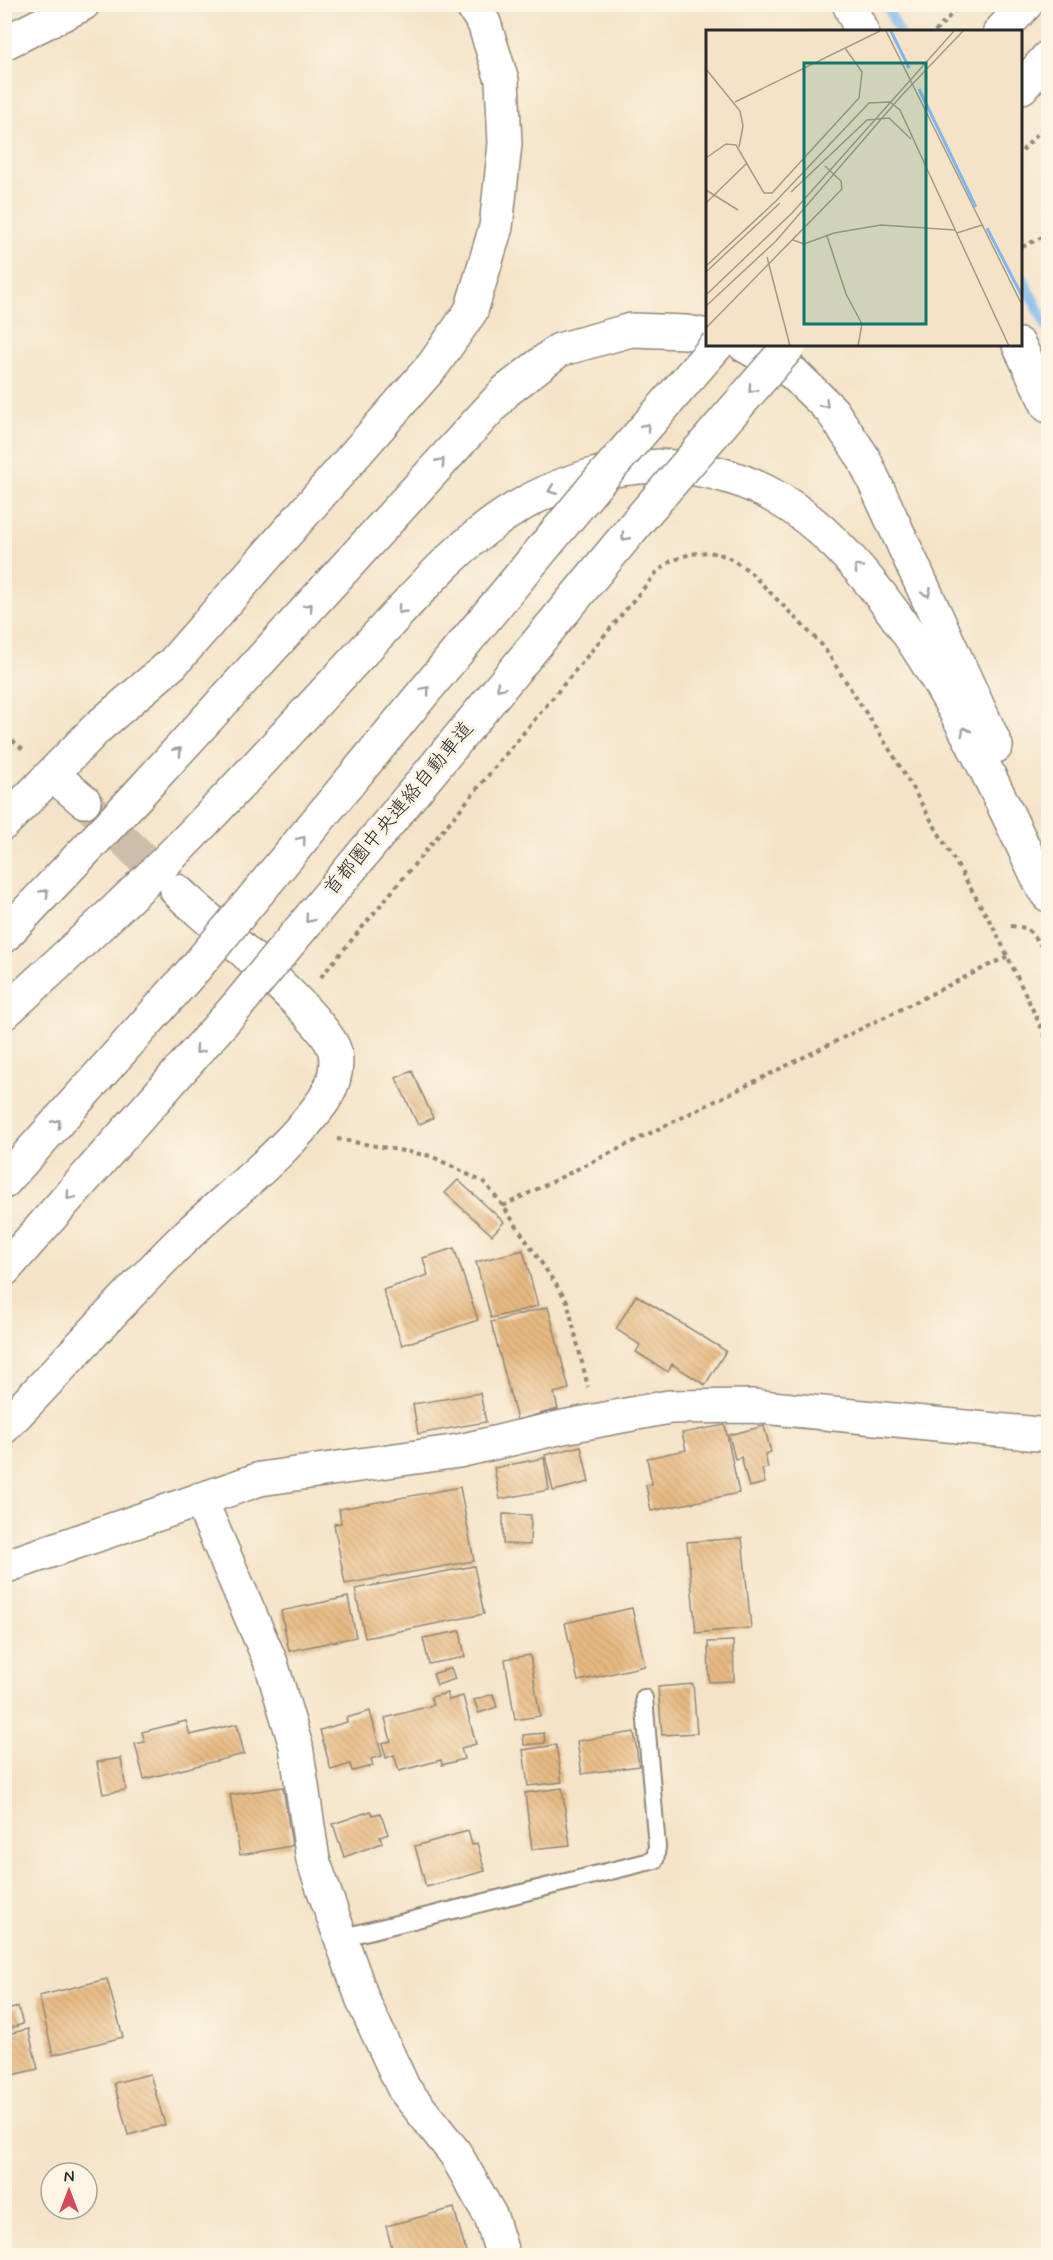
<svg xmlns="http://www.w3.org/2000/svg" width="1053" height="2260" font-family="Mynerve,'Klee One',sans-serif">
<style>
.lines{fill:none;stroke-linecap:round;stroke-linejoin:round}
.stream{stroke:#80b7ef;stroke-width:10}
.building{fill:url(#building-back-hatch)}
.street-tunnel{stroke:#ccbea8;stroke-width:33;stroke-dasharray:33 16;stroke-linecap:butt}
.lane-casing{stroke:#908779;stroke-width:20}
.street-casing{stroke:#908779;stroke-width:36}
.secondary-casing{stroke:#908779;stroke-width:36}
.highway-casing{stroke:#908779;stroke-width:36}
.path{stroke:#908779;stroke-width:4;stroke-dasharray:4.5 4.5;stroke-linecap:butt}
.lane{stroke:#fff;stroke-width:16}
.street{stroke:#fff;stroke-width:33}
.secondary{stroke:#fff;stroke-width:33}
.highway{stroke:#fff;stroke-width:33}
.highway-bridge-casing{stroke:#908779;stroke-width:36;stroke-linecap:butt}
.highway-bridge{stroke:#fff;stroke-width:33}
.oneway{stroke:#a0a0a0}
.labels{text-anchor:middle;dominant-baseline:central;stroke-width:6;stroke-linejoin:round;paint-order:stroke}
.street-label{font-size:20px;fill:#2b2b2b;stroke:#fcf5e5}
.inset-river{fill:none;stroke:#80b7ef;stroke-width:3}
.inset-road{fill:none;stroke:#a49989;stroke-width:1.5}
.view{fill:#0f766e;fill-opacity:0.15;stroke:#0f766e;stroke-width:3}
.inset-edge{fill:none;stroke:#2b2b2b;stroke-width:3}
</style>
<defs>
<pattern id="building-back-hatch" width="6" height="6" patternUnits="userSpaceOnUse" patternTransform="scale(1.5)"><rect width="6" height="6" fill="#e7b982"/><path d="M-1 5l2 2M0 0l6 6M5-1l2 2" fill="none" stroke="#c69f70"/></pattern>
</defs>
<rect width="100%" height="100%" fill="#fcf5e5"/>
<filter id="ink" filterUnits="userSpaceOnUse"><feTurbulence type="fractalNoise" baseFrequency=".0167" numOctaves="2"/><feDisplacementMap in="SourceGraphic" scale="12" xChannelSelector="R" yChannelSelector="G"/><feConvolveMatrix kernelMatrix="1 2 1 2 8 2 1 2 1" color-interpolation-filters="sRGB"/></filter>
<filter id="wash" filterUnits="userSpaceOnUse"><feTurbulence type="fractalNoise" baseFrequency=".008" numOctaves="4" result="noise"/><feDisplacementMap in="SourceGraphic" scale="24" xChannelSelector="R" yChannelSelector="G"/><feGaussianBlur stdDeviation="1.35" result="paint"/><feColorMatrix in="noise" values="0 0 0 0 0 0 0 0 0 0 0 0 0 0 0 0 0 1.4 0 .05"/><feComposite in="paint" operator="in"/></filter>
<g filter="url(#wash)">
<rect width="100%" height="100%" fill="#f4e3c7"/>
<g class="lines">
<path class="stream" d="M886 4 899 32
M1022 276 1048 330"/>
</g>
<g id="blocks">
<path class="building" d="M412 1071 433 1118 418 1125 396 1078Z
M458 1180 504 1222 492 1235 445 1193Z
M454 1248 478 1320 402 1345 383 1290 428 1275 423 1258Z
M523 1250 538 1306 491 1318 476 1262Z
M636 1295 726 1351 705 1385 672 1364 668 1372 636 1352 640 1345 616 1329Z
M548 1307 569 1389 554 1393 558 1409 517 1420 491 1322Z
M480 1393 486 1422 418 1434 413 1404Z
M725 1425 739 1493 651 1511 646 1485 652 1484 647 1458 686 1450 682 1433Z
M764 1426 771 1452 765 1454 768 1468 762 1469 765 1483 749 1487 741 1457 735 1459 729 1435Z
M581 1446 589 1482 553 1491 545 1455Z
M544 1458 549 1490 500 1499 494 1468Z
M460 1487 474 1561 345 1584 334 1524 341 1523 339 1509Z
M503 1514 531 1515 530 1545 503 1544Z
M742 1538 751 1628 696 1633 687 1542Z
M474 1566 484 1614 365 1638 355 1589Z
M348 1597 356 1637 289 1651 281 1611Z
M632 1608 645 1666 578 1681 565 1623Z
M460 1631 465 1657 429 1664 423 1638Z
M733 1641 734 1681 709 1682 708 1642Z
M530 1655 540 1716 515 1720 505 1659Z
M451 1668 455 1679 437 1685 433 1674Z
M693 1684 697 1733 662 1735 658 1687Z
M447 1693 449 1700 463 1696 476 1744 461 1748 464 1759 442 1765 441 1760 399 1771 394 1755 386 1758 382 1743 391 1741 385 1718 433 1705 431 1697Z
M493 1694 497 1707 479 1713 474 1700Z
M370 1711 382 1756 371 1759 373 1766 352 1771 350 1764 331 1770 320 1730 347 1722 346 1718Z
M186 1721 190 1735 237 1724 244 1754 144 1779 135 1744 145 1742 142 1732Z
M634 1732 639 1766 582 1774 577 1741Z
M544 1733 545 1743 524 1745 523 1735Z
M556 1745 562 1782 528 1786 523 1750Z
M121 1758 126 1790 103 1794 97 1762Z
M283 1787 292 1846 240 1855 230 1795Z
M562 1788 570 1845 532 1849 525 1793Z
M371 1811 373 1815 380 1813 388 1834 380 1837 382 1843 344 1857 333 1824Z
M468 1831 472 1845 477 1843 485 1871 426 1887 415 1846Z
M107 1979 123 2037 53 2055 39 1996Z
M18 2007 23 2024 4 2030V2011Z
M28 2029 38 2069 4 2077V2035Z
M150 2074 165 2125 128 2135 114 2083Z
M454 2208 467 2256H394L386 2226Z"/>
</g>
</g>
<g filter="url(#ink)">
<use href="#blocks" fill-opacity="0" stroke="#908779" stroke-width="1.5"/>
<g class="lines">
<path class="street-tunnel" d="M84 801 175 890"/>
<defs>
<path id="lane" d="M340 1938 655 1860 657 1847 644 1698"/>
<path id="street" d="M4 43 83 4
M53 775 84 801
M4 823 98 727 173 663 434 364 471 311 496 227 505 144 502 80 484 23 471 4
M4 1427C63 1366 119 1303 179 1243 227 1196 285 1155 324 1100 333 1086 338 1069 335 1052 328 1020 207 919 177 891
M200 1499 271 1663 296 1746 313 1860 364 2003 404 2089 455 2153 491 2217 503 2256
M4 1567 260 1479 459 1451 563 1427 669 1407 752 1406 1048 1435"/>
<path id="secondary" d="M849 4 862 32
M1019 345 1048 406"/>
<path id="highway" d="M1000 32 1026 4
M1022 87 1048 57
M744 345 793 373 832 411 863 457 996 746
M4 936 136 797 506 391 559 350 631 330 686 332 708 336
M4 1013C79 945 154 876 223 802 275 747 327 690 379 634 419 591 458 545 508 513 610 448 730 448 822 531 921 621 986 769 1043 888L1048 895
M4 1182 197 966
M4 1270 237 1006"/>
</defs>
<use href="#lane" class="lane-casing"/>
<use href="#street" class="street-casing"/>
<use href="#secondary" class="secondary-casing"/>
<use href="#highway" class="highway-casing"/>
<path class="path" d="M935 32 961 4
M1022 151 1048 122
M1022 247 1048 234
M4 737 12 740 26 752
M1011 926 1027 928 1042 947
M321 977 657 572 671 561 690 554 709 552 726 556 748 570 823 646 895 758 996 932 1048 1042
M337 1139 431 1156 485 1183 503 1206 567 1301 588 1387
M503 1206 1008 956"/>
<use href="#lane" class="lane"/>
<use href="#street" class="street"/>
<use href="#secondary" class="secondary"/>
<use href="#highway" class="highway"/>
<defs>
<path id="highway-bridge" d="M197 966 598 482 717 345
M237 1006 639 520 790 345"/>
</defs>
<use href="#highway-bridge" class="highway-bridge-casing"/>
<use href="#highway-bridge" class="highway-bridge"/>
</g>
<defs><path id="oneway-chevron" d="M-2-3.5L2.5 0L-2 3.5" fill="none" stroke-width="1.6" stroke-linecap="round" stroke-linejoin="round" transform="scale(1.5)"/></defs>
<g class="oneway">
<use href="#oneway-chevron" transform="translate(752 389) rotate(131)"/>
<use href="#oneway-chevron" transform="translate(825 404) rotate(44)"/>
<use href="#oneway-chevron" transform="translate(646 427) rotate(-49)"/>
<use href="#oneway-chevron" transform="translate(441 462) rotate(-48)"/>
<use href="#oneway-chevron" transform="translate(552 490) rotate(159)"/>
<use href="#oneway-chevron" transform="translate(625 537) rotate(130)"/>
<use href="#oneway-chevron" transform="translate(858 568) rotate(-132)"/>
<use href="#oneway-chevron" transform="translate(927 593) rotate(65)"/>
<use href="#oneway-chevron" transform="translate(309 607) rotate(-48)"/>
<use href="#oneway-chevron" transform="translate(401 610) rotate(133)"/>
<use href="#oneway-chevron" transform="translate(500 687) rotate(130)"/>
<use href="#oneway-chevron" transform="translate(426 690) rotate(-50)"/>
<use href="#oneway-chevron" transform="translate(965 731) rotate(-118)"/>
<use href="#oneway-chevron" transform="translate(178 751) rotate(-48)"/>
<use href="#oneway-chevron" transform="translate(302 840) rotate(-50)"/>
<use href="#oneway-chevron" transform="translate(45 893) rotate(-47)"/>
<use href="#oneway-chevron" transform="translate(309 919) rotate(130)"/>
<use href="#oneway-chevron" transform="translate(199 1050) rotate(131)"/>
<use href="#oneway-chevron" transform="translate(57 1123) rotate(-48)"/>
<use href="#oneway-chevron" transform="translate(70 1196) rotate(131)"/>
</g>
</g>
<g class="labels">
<g class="street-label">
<text transform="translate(399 809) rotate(-50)">首都圏中央連絡自動車道</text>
</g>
</g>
<g transform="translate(706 30)">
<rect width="316" height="316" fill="#f4e3c7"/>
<path class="inset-river" d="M185 1 203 38M213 59 270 177M281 198 317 268"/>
<path class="inset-road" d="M180 1 317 277M0 39 34 81 37 96 33 117M29 72 174 1M0 128 20 114 30 115 58 163H66L153 68 156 42 139 18M221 139 303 316M0 160 32 180M85 162 161 90 183 88 205 109M0 173 41 133M251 203 276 195M121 206 140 264 156 294 152 316M87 210 98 214 128 203 175 195 249 200M61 227 84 316M0 236 70 171 163 73 184 72 194 80 221 139M0 242 74 173M0 265 86 183 248 1M0 276 70 211 196 65 257 1M0 298 136 159 135 151 119 136"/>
<path class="view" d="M98 33H220V294H98Z"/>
<rect width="316" height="316" class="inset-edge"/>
</g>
<rect width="1053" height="2260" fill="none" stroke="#fcf5e5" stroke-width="24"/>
<g transform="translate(69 2191)"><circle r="28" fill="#fcf5e5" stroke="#a8a49b" stroke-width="1.5"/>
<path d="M0-4.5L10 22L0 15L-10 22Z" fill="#d1495b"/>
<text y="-9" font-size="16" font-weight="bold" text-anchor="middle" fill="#2b2b2b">N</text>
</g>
</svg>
